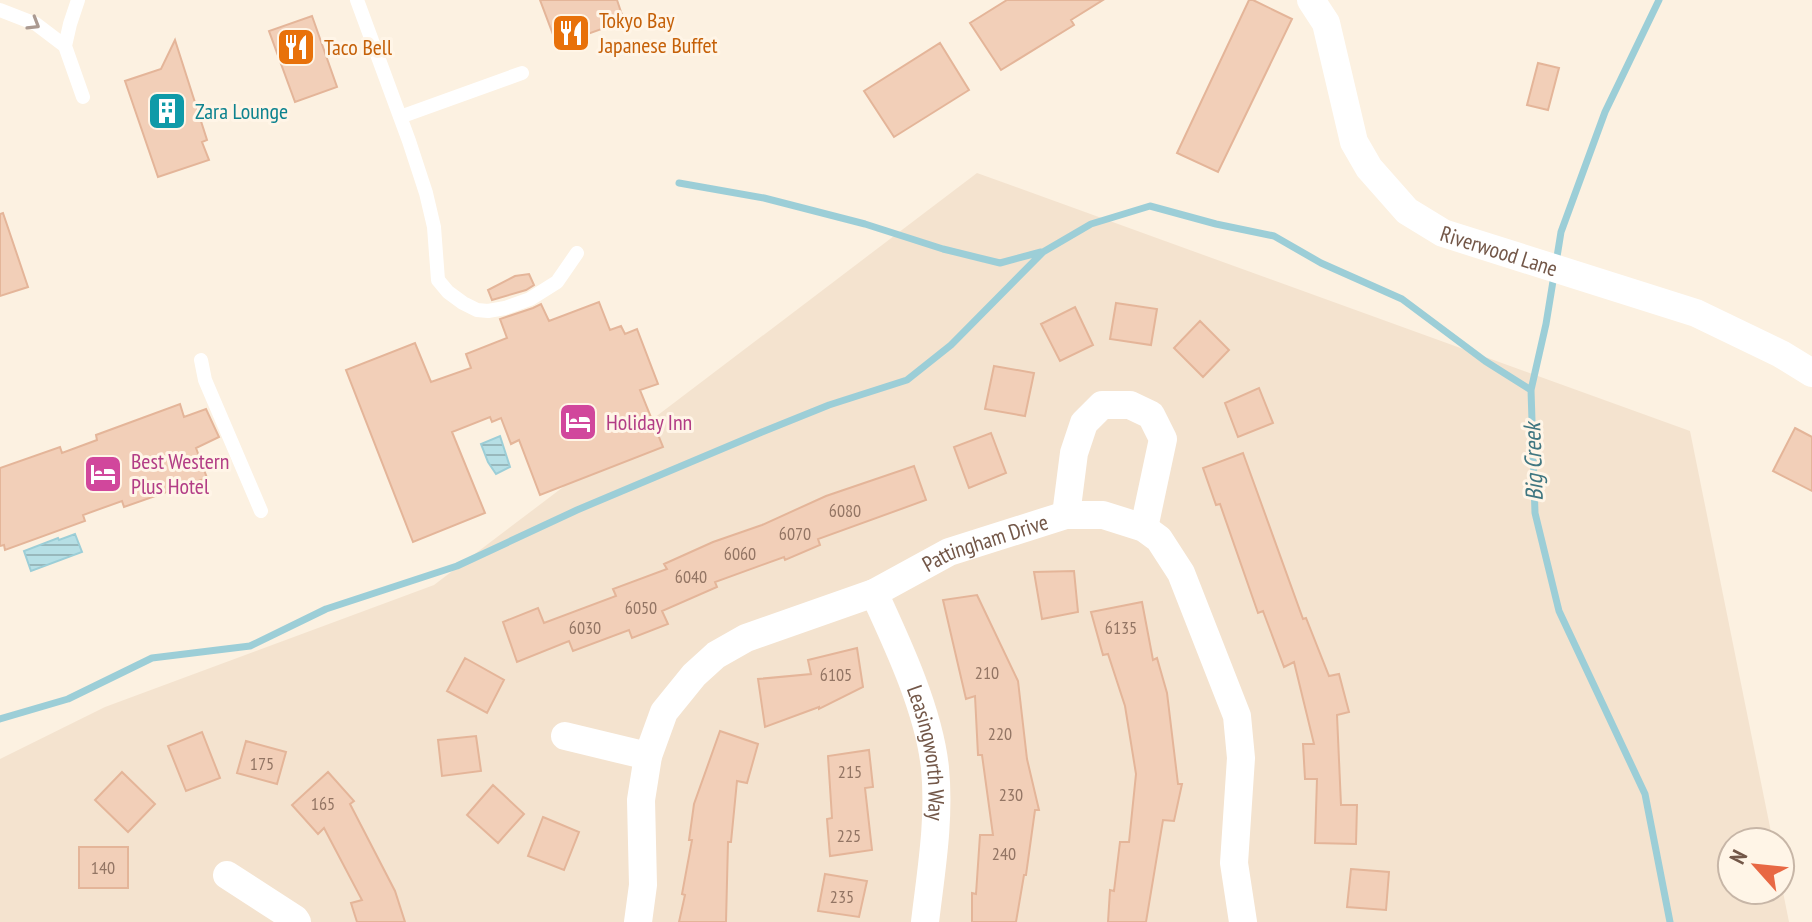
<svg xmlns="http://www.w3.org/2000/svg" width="1812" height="922" font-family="'PT Sans Narrow',sans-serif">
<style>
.residential{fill:#f4e3cf}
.water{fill:url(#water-rules);stroke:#9cced7;stroke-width:2}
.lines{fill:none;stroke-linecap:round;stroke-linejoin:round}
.stream{stroke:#9cced7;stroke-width:7}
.building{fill:#f2cfb8;stroke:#e4b599;stroke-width:2}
.lane{stroke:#fff;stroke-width:14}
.street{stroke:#fff;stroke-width:28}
.oneway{stroke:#ab9a91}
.labels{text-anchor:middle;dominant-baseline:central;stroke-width:6;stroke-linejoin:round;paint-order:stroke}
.number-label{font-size:18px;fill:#937564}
.food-label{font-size:22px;fill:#c56008;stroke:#fff5e7;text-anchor:start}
.culture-label{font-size:22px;fill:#0d838f;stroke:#fff5e7;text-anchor:start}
.street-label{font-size:22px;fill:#735748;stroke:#fff5e7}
.hotel-label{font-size:22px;fill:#b23c85;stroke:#fff5e7;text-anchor:start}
.water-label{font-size:24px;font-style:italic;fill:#3f7680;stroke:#fff5e7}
</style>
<defs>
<pattern id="water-rules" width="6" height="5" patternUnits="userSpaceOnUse" patternTransform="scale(2)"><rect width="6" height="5" fill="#b6dfe5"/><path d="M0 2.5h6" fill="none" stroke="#98b8bc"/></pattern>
</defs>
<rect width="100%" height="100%" fill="#fcf1e1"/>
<path class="residential" d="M977 173 1690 431 1773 842H1732V890H1780V877L1789 922H0V759L105 707 434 585Z"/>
<path class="water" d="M500 436 510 467 496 474 488 462 481 444Z
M75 534 82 552 31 571 24 551 58 538 59 540Z"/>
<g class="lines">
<path class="stream" d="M679 183 764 198 865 224 943 249 1000 263 1041 252
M1556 263 1561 232 1605 112 1659 0
M1554 275 1546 324 1531 390 1535 513 1559 611 1645 794 1670 922
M0 719 68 699 152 658 250 646 326 609 457 566 577 510 762 432 829 405 907 380 951 345 1043 252 1091 224 1150 206 1216 224 1274 236 1321 263 1402 299 1485 361 1531 390"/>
</g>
<path class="building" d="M540 0H617L624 21 557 45Z
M1007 0H1103L1071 20 1074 25 1001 70 970 23Z
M1249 0H1253L1292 19 1218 172 1177 153Z
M312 16 337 87 295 102 269 31Z
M175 40 207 140 202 142 209 160 158 177 125 81 161 69Z
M940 43 969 90 894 137 864 91Z
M1538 63 1559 68 1548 110 1527 105Z
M3 213 28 287 0 296V214Z
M529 274 534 285 526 290 492 300 488 290 515 276Z
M599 302 610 330 621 326 625 334 637 329 658 384 640 390 663 447 540 495 519 440 511 444 501 418 492 422 490 417 452 432 485 513 413 542 346 370 415 343 431 382 471 368 466 354 507 338 500 319 533 308 541 304 549 321Z
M1116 303 1157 309 1151 345 1110 339Z
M1075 307 1093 345 1060 361 1041 324Z
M1200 321 1229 350 1203 377 1174 348Z
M994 366 1034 373 1025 416 985 409Z
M1259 388 1273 423 1238 437 1225 403Z
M180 404 184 417 206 409 219 437 196 448 207 478 124 507 122 501 83 515 85 521 5 550 4 545 0 546V468L60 447 62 453 97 440 96 435Z
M1795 428 1812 437V491L1773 471Z
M991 433 1006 473 969 488 954 447Z
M1243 453 1303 619 1306 618 1329 676 1339 674 1349 712 1337 715 1341 805H1357L1356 844 1315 843 1317 779H1305L1303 744H1314L1294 662 1284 667 1263 611 1258 613 1220 504 1216 505 1203 468Z
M914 466 926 500 818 539 820 545 785 560 784 557 715 582 717 587 662 611 668 624 632 638 629 630 573 651 569 641 517 662 503 622 538 608 544 623 616 596 613 589 667 569 664 564 713 542 762 525 826 496Z
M1074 571 1078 612 1042 619 1034 572Z
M977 595 1018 681 1027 759 1039 810H1035L1026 875H1024L1016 922H972V893L976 894 980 835H993L982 755H978L975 696 966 699 943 600Z
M1142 602 1153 660 1157 658 1167 693 1178 784H1182L1174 821 1163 820 1146 922H1108L1110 890 1114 891 1120 842H1129L1136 774 1125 706 1108 654 1103 655 1091 612Z
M857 648 863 687 819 709V707L765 727 758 679 811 674 808 660Z
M465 658 504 680 487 713 447 691Z
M720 731 758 744 747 783 737 781 731 842H728L726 922H679L685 895 682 894 692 840H689L694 804Z
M202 732 220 778 186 791 168 746Z
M476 736 481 771 442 776 438 740Z
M246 741 286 752 277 784 237 773Z
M869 750 873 787 865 788 872 850 830 856 827 819 832 818 828 756Z
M122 772 155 804 128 832 95 800Z
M328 772 354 801 350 804 395 891 405 922H357L351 903 362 900 324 828 318 834 292 805Z
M493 785 524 814 498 843 467 815Z
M543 817 579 832 564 870 528 856Z
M79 847H128V888H79Z
M1351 869 1389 872 1386 910 1347 907Z
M825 874 867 881 859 917 818 911Z"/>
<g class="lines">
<path class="lane" d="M78 0 70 24 65 46 83 97
M357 0 409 141 426 193 434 227 438 280 448 292 463 303 477 310 488 311 505 308 530 299 557 282 577 253
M0 10 36 24 65 46
M400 117 522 73
M201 360 205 380 261 511"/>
<g class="street">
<path id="s1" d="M1311 0 1326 23 1354 142 1369 168 1407 211 1443 233 1696 313 1781 354 1812 373"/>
<path d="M1066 515 1074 453 1084 423 1102 405H1130L1151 415 1163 439 1144 528"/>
<path id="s2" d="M874 593C898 645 929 711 935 768 940 820 931 871 925 922"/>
<path d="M565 736 648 756"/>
<path d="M227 875 295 919 297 922"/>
<path id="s3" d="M638 922 643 885 641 800 648 756 664 712 694 675 716 655 746 638 874 593 949 552 1066 515H1103L1144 528 1159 539 1181 573 1237 716 1241 758 1234 863 1243 922"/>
</g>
</g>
<defs><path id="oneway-chevron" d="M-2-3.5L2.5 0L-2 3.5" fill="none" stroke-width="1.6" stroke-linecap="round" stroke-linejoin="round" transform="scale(2)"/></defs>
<use class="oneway" href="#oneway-chevron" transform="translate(34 24) rotate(31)"/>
<defs>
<symbol id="restaurant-square" viewBox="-11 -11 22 22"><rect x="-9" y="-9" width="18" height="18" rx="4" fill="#e8710a" stroke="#fff5e7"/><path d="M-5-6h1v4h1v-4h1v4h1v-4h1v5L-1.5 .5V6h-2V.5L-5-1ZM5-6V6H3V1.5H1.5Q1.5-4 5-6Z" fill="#fff"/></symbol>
<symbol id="building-square" viewBox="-11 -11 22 22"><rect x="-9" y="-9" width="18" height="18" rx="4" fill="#0f9aa8" stroke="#fff5e7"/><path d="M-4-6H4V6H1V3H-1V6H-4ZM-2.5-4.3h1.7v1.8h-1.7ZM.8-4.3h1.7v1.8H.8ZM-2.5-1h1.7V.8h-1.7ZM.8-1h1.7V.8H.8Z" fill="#fff"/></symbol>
<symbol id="hotel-square" viewBox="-11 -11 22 22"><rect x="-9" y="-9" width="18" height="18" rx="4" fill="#d1479c" stroke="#fff5e7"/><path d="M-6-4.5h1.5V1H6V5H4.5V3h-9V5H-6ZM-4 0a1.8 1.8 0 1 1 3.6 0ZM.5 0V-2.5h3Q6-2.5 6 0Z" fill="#fff"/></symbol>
</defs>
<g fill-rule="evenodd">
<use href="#restaurant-square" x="549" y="11" width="44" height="44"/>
<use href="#restaurant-square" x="274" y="25" width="44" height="44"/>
<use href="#building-square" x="145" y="89" width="44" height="44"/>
<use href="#hotel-square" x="556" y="400" width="44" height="44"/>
<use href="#hotel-square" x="81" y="452" width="44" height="44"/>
</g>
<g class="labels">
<g class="number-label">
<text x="845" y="510">6080</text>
<text x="795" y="533">6070</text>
<text x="740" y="553">6060</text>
<text x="691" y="576">6040</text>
<text x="641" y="607">6050</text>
<text x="585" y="627">6030</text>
<text x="1121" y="627">6135</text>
<text x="987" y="672">210</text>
<text x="836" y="674">6105</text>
<text x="1000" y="733">220</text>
<text x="262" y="763">175</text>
<text x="850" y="771">215</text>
<text x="1011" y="794">230</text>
<text x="323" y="803">165</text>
<text x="849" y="835">225</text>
<text x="1004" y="853">240</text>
<text x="103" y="867">140</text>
<text x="842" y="896">235</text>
</g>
<g class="food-label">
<text x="599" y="20">Tokyo Bay<tspan x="599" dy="25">Japanese Buffet</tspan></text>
<text x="324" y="47">Taco Bell</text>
</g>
<g class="culture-label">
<text x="195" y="111">Zara Lounge</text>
</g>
<g class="street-label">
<text stroke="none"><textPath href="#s1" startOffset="338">Riverwood Lane</textPath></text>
<text stroke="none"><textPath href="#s3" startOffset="584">Pattingham Drive</textPath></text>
<text stroke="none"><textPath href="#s2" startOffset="170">Leasingworth Way</textPath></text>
</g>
<g class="hotel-label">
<text x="606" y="422">Holiday Inn</text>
<text x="131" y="461">Best Western<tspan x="131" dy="25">Plus Hotel</tspan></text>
</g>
<g class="water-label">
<text transform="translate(1533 462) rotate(-92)">Big Creek</text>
</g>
</g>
<g transform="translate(1756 866) rotate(297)"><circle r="38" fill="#fff5e7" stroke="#c7b6a7" stroke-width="2"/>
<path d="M0-6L14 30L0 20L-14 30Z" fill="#e86844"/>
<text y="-12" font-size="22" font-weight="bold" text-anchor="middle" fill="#735748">N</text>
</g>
</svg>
